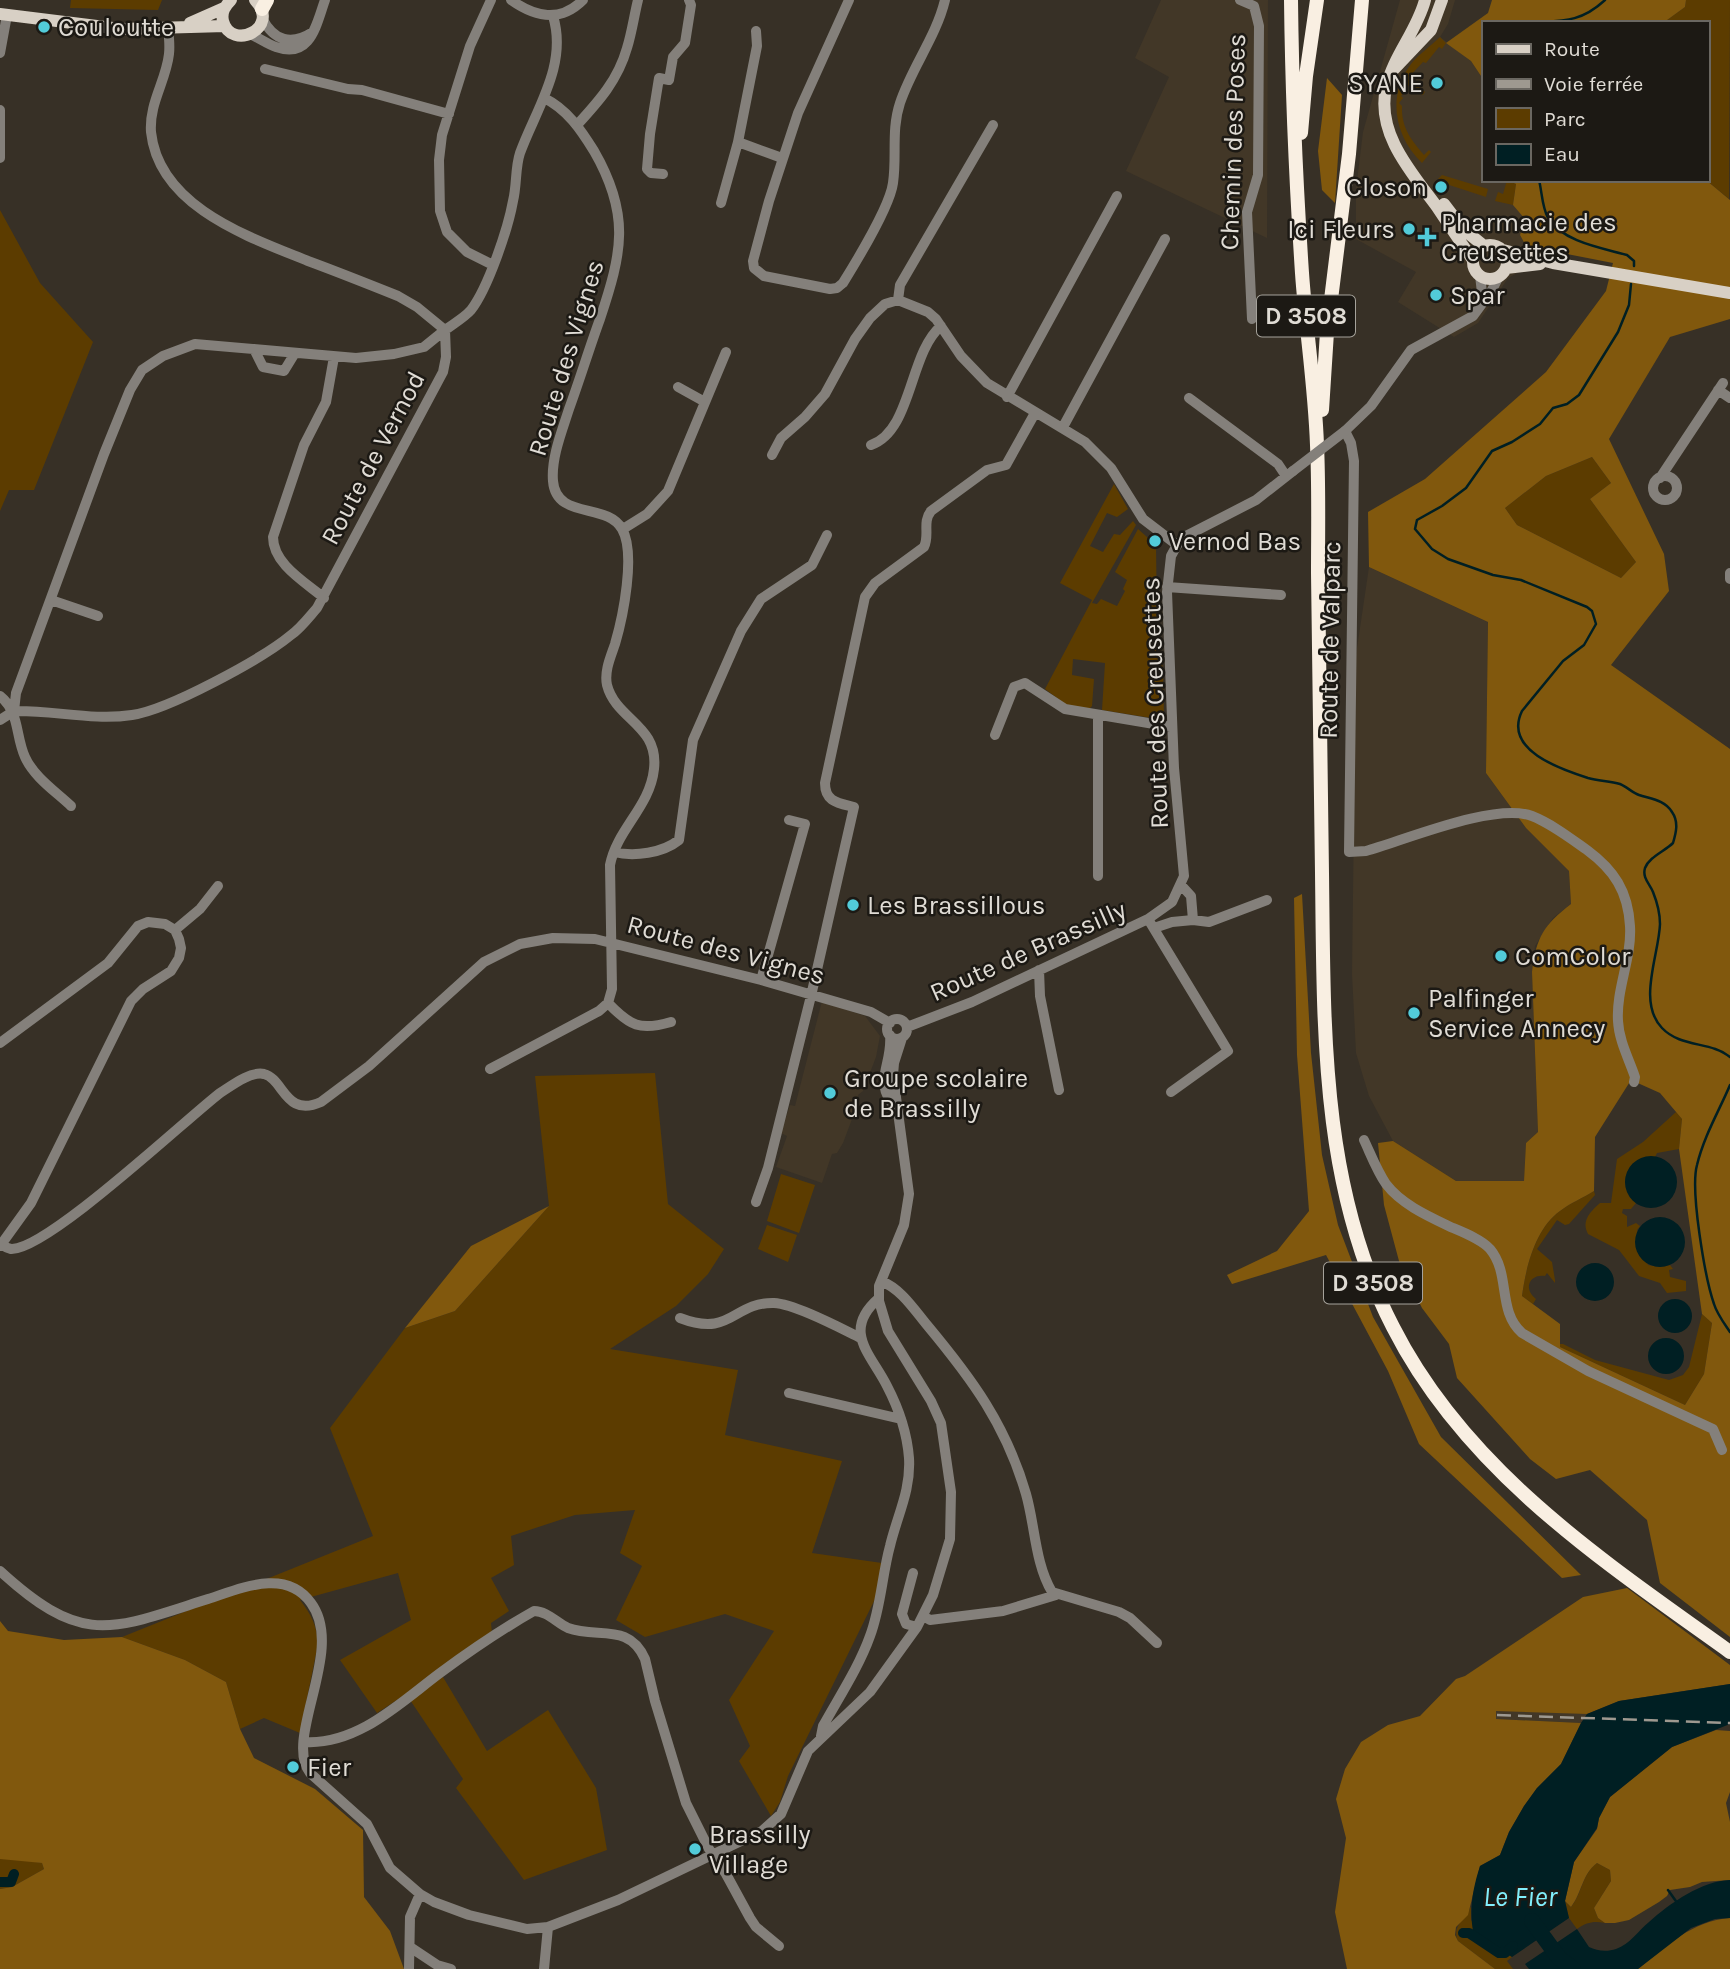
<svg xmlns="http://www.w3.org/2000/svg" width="1730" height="1969" font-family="Karla,sans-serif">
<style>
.built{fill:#423727}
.green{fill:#5c3c00}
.forest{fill:#81580d;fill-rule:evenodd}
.water{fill:#001f23}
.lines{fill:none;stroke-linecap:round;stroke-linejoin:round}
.stream{stroke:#001f23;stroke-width:2.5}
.canal{stroke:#001f23;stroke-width:10}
.river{stroke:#001f23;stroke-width:16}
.minor{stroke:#84807b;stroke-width:10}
.major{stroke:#d8d0c5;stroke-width:12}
.highway{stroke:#f9efe2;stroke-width:14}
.rail{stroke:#9e9990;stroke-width:2.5;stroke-dasharray:14 7;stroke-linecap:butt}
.minor-bridge{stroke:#84807b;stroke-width:10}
.poi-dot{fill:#52cbd9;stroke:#1c1914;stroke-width:2.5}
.labels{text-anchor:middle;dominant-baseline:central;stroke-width:5;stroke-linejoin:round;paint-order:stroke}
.shield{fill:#1c1914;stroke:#a5a29b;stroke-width:2}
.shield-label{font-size:24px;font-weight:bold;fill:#e0dcd5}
.poi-label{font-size:26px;fill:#e0dcd5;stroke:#1c1914;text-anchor:start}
.street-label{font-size:26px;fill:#e0dcd5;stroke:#1c1914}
.water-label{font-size:28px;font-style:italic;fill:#81effc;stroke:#1c1914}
</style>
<rect width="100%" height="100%" fill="#373026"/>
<path class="built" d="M1161 0H1268L1267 238 1126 171 1169 77 1135 58Z
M1400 0H1455L1448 24 1440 37 1471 61 1483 79V180H1507L1525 219 1520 235 1526 246 1525 271 1519 272 1508 278 1478 323 1454 337 1398 302 1416 272 1356 239V189L1363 132Z
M1369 567 1488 622 1486 773 1526 828 1569 871 1571 904 1553 918 1535 946 1532 972 1538 1132 1526 1143 1524 1181H1456L1393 1141 1369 1096 1356 1053 1352 974 1356 655Z
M822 1001 865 1016 880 1036 876 1057 863 1091 858 1095V1103L843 1143 837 1153 832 1154 822 1183 776 1167 787 1136 781 1133 790 1105 795 1106Z
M1496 1710 1587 1714 1581 1723 1495 1719Z"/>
<path class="green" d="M71 0H162L158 10 70 8Z
M1686 0H1730L1729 199 1706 180 1707 23H1663L1685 7Z
M1440 37 1446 43 1442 49 1439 47 1426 63 1423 62 1408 78 1425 92 1423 95 1409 85 1401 96 1403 98 1399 103 1402 106C1401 127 1411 140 1424 155L1429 150 1431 152 1422 163C1394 136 1387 95 1411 64 1419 54 1431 46 1440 37Z
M1442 175 1488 189 1486 197 1440 182 1438 179Z
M1507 180 1516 184 1513 205 1495 201 1498 192 1503 194Z
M0 210 40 283 93 342 34 490H9L0 511Z
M1592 457 1611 483 1590 499 1636 562 1621 578 1517 525 1505 508 1546 476Z
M1114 484 1128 509 1117 517 1107 513 1090 546 1103 552 1114 534 1120 535 1133 521 1136 525 1092 603 1097 604 1101 599 1117 606 1125 591 1123 589 1127 580 1115 572 1138 529 1156 545 1157 623 1163 670 1164 720 1102 710 1105 663 1073 659 1072 675 1094 679 1092 706 1089 709 1069 707 1045 689 1092 600 1060 583Z
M655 1073 668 1204 724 1249 708 1274 676 1306 610 1349 738 1370 725 1435 842 1461 812 1553 882 1563 877 1595 788 1776 780 1802 771 1816 739 1761 750 1746 729 1700 774 1631 725 1614 645 1637 616 1620 642 1566 620 1553 635 1510 575 1515 511 1536 514 1565 491 1578 509 1611 491 1623 492 1633 440 1672 487 1751 548 1710 596 1788 607 1850 524 1880 456 1788 463 1779 406 1694 377 1713 340 1660 411 1620 398 1573 300 1600C311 1614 317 1626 318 1644L300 1733 264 1718 240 1729 226 1682 185 1660 122 1637 373 1536 330 1428 405 1328 455 1311 549 1206 535 1076Z
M1676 1112 1682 1119 1679 1149 1657 1153 1655 1157H1645L1625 1179 1626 1189 1636 1203 1631 1209H1623L1622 1213 1627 1216V1227L1636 1223 1640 1226 1637 1230 1648 1265 1659 1267 1670 1265 1673 1269 1669 1270 1670 1277 1686 1281V1291L1667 1293 1660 1283 1639 1276 1619 1250 1588 1234C1581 1221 1590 1212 1600 1203H1611L1617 1159 1643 1142Z
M781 1174 815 1185 799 1233 767 1221Z
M1594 1191 1595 1195 1569 1224 1565 1225 1557 1220 1537 1249 1552 1262 1555 1280V1283L1547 1273 1545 1276C1529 1274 1523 1289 1536 1299L1533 1304 1522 1296C1526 1267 1535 1229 1560 1211 1570 1203 1583 1198 1594 1191Z
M767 1225 797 1235 788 1262 758 1249Z
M1702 1314 1712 1323 1704 1374 1685 1405 1560 1347V1344H1563L1595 1360 1669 1380 1683 1375 1689 1367Z
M0 1859H17L42 1863 44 1869 12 1887 0 1889Z
M1597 1863 1610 1870 1611 1881 1594 1908 1598 1918 1605 1923C1594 1921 1587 1922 1577 1929L1569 1918 1565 1901 1571 1907C1582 1894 1582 1874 1597 1863Z
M1471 1906V1920L1497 1948 1512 1957 1507 1961 1513 1969H1495L1458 1941C1451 1925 1466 1920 1471 1906Z"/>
<path class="forest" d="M1492 0H1686L1685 7 1663 23H1483V79L1471 61 1446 43 1488 13Z
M1327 78 1342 95 1335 203 1322 190 1318 151Z
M1507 180H1706L1730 200V319L1670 337 1609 439 1664 554 1669 591 1611 665 1730 749V1637L1660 1583 1647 1520 1590 1470 1556 1479 1530 1459 1457 1378 1449 1344 1422 1308 1399 1261 1384 1205 1378 1143 1393 1141 1456 1181H1524L1526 1143 1538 1132 1532 972C1536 937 1544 925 1571 904L1569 871 1526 828 1486 773 1488 622 1369 567 1368 512 1425 479 1546 372 1606 291 1613 263 1526 246 1520 235 1525 219 1513 205 1516 184ZM1592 457 1611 483 1590 499 1636 562 1621 578 1517 525 1505 508 1546 476ZM1631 1080 1660 1093 1682 1119 1679 1149 1702 1314 1712 1323 1704 1374 1685 1405 1560 1347V1324L1522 1296C1526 1267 1535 1229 1560 1211 1570 1203 1583 1198 1594 1191L1595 1137Z
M1302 894 1311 1053 1322 1155 1338 1225 1373 1317 1441 1437 1581 1575 1562 1578 1419 1444 1388 1371 1326 1255 1232 1284 1227 1275 1277 1251 1309 1211 1297 1055 1294 898Z
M549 1206 455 1311 405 1328 471 1246Z
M1627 1588 1730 1665V1684L1619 1701 1587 1714 1496 1711V1719L1581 1723 1561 1764 1537 1788 1524 1806 1509 1832 1500 1855 1480 1866 1468 1915 1456 1927 1455 1935 1458 1941 1495 1969H1347L1335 1912 1346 1838 1336 1799 1345 1769 1361 1742 1388 1725 1420 1716 1456 1679 1465 1676 1583 1597Z
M0 1621 8 1631 64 1640 122 1637 185 1660 226 1682 240 1729 254 1758 315 1789 363 1830 364 1897 390 1931 404 1969H0V1889L12 1887 44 1869 42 1863 0 1859Z
M1716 1730 1730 1731V1792L1726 1803 1730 1822V1880L1702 1882 1690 1887 1670 1890 1667 1896 1659 1902 1629 1920 1615 1923H1605L1598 1918 1594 1908 1611 1881 1610 1870 1597 1863C1582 1874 1582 1893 1571 1907L1565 1901 1574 1862 1597 1829 1599 1818 1610 1797 1672 1747Z
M1730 1918V1969H1638C1666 1946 1692 1921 1730 1918Z"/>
<path class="water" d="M1625 1182a26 26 0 1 1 52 0a26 26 0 1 1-52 0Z
M1635 1242a25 25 0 1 1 50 0a25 25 0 1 1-50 0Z
M1576 1282a19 19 0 1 1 38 0a19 19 0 1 1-38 0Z
M1658 1316a17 17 0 1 1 34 0a17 17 0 1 1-34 0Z
M1648 1356a18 18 0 1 1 36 0a18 18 0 1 1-36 0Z
M1730 1684V1724L1672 1747 1610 1797 1599 1818 1597 1828 1574 1862 1565 1901 1569 1918 1512 1957 1473 1931C1469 1908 1473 1888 1480 1866L1500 1855 1509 1832 1524 1806 1537 1788 1561 1764 1581 1723 1587 1714 1619 1701Z
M1730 1880V1918L1715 1919 1691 1928 1638 1969H1529L1525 1964 1577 1929 1589 1947C1597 1951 1607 1952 1616 1949 1630 1944 1638 1931 1649 1922 1670 1903 1702 1881 1730 1880Z"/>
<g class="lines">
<path class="stream" d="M1520 23C1555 19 1576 27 1605 0
M1539 180C1542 192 1542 207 1548 218 1563 242 1602 248 1627 255L1634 261V266
M1631 284 1629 305 1618 332 1579 395 1567 404 1553 408 1540 424 1512 442 1492 451 1466 488 1442 506 1417 520 1415 529 1432 549 1448 559 1493 575 1521 580 1587 607 1592 611 1596 624 1584 645 1563 661 1522 711C1503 750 1560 769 1588 778 1599 781 1610 781 1620 784 1627 787 1633 793 1639 795 1651 799 1665 800 1672 812 1679 822 1676 833 1673 843 1665 851 1649 857 1645 868 1642 878 1650 884 1653 892 1657 902 1660 914 1660 924 1659 955 1637 1002 1662 1028 1681 1048 1711 1041 1730 1057
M1730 1085C1719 1111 1704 1136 1697 1165 1690 1190 1705 1278 1714 1304 1717 1314 1724 1323 1730 1332
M1668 1890 1678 1904"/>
<path class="canal" d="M0 1882H11L14 1874
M1463 1933H1469L1499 1953H1505L1513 1946"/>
<path class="river" d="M1532 1921 1559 1958 1573 1969"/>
<path class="minor" d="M491 0 470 46 442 135 439 160 440 211 447 232 467 252 493 265
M511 0C535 17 560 23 583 0
M849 0 798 113 769 201 753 261 754 268 764 276 830 289 837 288 843 283C856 262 890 206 893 183 897 156 891 130 900 103 912 67 936 37 945 0
M1240 0 1254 6 1259 26 1258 175 1247 212 1252 319
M262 18C274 41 291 46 313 32
M250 34C259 38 267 44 276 47 311 59 316 25 325 0
M0 53 7 15
M265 69 348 89 362 90 449 114
M0 110V158
M577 125C599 101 618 80 627 48 632 32 634 16 638 0
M738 142 782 158
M663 174 651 173 647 169 650 134 659 78 669 80 673 57 685 43 691 5 689 0
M721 203 738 142 757 46 756 31
M1480 275 1483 302
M1499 276 1492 290 1473 316 1411 350 1371 406 1345 431 1351 443 1354 461 1349 852 1366 851C1405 840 1495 802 1532 816 1552 824 1570 838 1587 850 1614 870 1628 891 1630 926 1632 958 1616 989 1618 1021 1619 1041 1629 1059 1635 1077L1634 1082
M898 300 900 285 993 125
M254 349 263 367 284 371 295 353
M678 387 705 402
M1718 390 1730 398
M1007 397 1117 196
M1189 398 1278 464 1286 476
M1063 427 1165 239
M871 445C912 431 909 353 941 326
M772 455 781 438 805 417 825 394 855 339 870 318 885 304 898 300 928 312 936 319 961 356 987 383 1085 442 1111 468 1143 519 1177 545
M1653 488a12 12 0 1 1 24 0a12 12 0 1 1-24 0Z
M1660 478 1723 383
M623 529 647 514 668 491 726 352
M1730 573V579
M1167 587 1281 595
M324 598C305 582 273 564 273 537L304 445 326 402 334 357
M51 600 98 616
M0 696C20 712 15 735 25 757 34 777 55 791 71 806
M14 711 16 693 104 454 130 390 142 370 163 356 195 344 356 358 394 354 424 347 445 330 417 307 398 296C368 284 338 272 308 261 249 237 159 207 151 132 149 103 166 81 169 54 170 45 169 36 168 27
M1098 715V876
M0 720 14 711C53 710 93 721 132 715 168 710 262 659 291 635 301 628 309 617 317 608L443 372 446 357 445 330C453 324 464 318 471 310 488 288 508 229 513 201 517 185 515 168 520 153 536 109 568 65 553 16
M995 735 1014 687 1025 683 1065 709 1172 727
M614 852C634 857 663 853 679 840L693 740 741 631 761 599 812 565 827 535
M1181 885 1191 896 1193 920
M1148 919 1228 1051 1171 1092
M1154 928 1172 922 1193 920 1209 922 1267 900
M175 930 200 909 218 886
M1039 970 1040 996 1059 1090
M761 980 805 824 789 820
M608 1003C630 1026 640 1031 671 1022
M887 1029a10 10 0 1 1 20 0a10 10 0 1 1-20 0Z
M907 1027 972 1002 1148 919 1172 902 1184 876 1174 768 1167 592 1171 556 1177 545 1186 536 1256 500 1293 471
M890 1035C893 1066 871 1081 897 1110
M0 1043 108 963 138 926 148 922 165 924 175 930 179 939 181 948 179 958 171 971 143 989 131 1001 31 1203 0 1246
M490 1069 599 1011 608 1003 612 989 610 865C617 829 650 807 654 769 659 725 616 720 607 685 604 671 611 656 615 644 623 617 636 553 622 529 607 502 556 520 553 481 551 458 562 431 569 409 580 379 589 349 600 319 622 253 631 215 594 151 581 130 567 109 544 98
M1364 1140C1371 1155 1377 1171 1386 1184 1402 1205 1430 1217 1453 1228 1465 1233 1482 1240 1490 1249 1511 1274 1497 1311 1522 1333L1588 1371 1713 1429 1722 1450
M756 1202 768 1168 811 996 854 807C838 803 825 802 825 783L865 597 875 583 924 547C930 535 922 522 931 511L987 470 1006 465 1035 413
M1 1244C5 1247 6 1248 11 1249 46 1251 185 1120 220 1093 231 1086 250 1071 264 1074 284 1079 285 1118 321 1102L369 1066 484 962 520 944 553 938 595 939 761 980 871 1012 890 1023
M881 1281C901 1289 913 1308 927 1325 972 1379 1006 1425 1026 1494 1035 1525 1035 1564 1052 1592L1119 1612 1130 1618 1157 1643
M680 1318C732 1338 732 1302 774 1303 795 1304 840 1328 861 1338
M789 1393 901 1419
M0 1571C83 1647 110 1630 208 1599 242 1588 286 1568 311 1603 346 1650 283 1738 310 1773L367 1824 390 1868 420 1894 434 1902 469 1915 527 1929 548 1927 618 1900 762 1831 781 1814 808 1751 870 1692 917 1627 933 1595 950 1539 951 1492 941 1423 931 1401 888 1331 879 1301V1286L904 1225 909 1194 893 1075 894 1063 902 1038
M913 1573 902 1614 906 1624 917 1627
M923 1616 930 1620 1003 1611 1056 1595
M821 1736 823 1726C839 1697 859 1667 870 1636 881 1607 882 1575 890 1546 897 1516 911 1491 909 1458 907 1432 899 1409 887 1386 871 1354 841 1331 879 1298
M305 1742C358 1745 401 1702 440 1673 470 1651 502 1629 534 1611 547 1611 557 1623 568 1628 597 1639 629 1622 645 1659L655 1701 686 1803 709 1849 726 1874 750 1918 756 1927 779 1946
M410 1947 437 1965 451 1969
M409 1969 410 1917 420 1894
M544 1969 548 1927"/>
<path class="major" d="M231 0C225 6 221 12 223 21 231 52 282 28 255 0
M1425 0C1417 31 1393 56 1386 88 1376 134 1412 173 1437 207 1449 225 1461 243 1473 260
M0 14 121 29 225 26
M190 23 224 8
M1394 69 1431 30 1442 0
M1444 204 1463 229 1484 246
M1473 262a17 17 0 1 1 34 0a17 17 0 1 1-34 0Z
M1503 250 1553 263 1730 293
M1506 268 1540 264"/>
<path class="highway" d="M1291 0C1292 91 1296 182 1302 273 1306 330 1315 387 1317 445 1319 488 1318 530 1318 573 1319 673 1321 773 1322 873 1324 1027 1320 1186 1393 1327 1466 1471 1603 1561 1730 1652
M262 9 267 0
M1301 133 1306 76 1317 0
M1322 410 1327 332 1349 154 1362 0"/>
<path class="rail" d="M1497 1715 1730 1723"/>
<path class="minor-bridge" d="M1293 471 1345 431"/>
</g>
<g class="poi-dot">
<circle cx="44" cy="27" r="7"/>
<circle cx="1437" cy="83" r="7"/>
<circle cx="1441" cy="187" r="7"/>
<circle cx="1409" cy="229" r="7"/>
<path d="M1423.5 226.5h7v7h7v7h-7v7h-7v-7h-7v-7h7z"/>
<circle cx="1436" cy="295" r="7"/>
<circle cx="1155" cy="541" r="7"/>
<circle cx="853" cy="905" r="7"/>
<circle cx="1501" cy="956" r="7"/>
<circle cx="1414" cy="1013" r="7"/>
<circle cx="830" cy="1093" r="7"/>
<circle cx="293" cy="1767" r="7"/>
<circle cx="695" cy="1849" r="7"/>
</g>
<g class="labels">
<g class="shield">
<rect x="1257" y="295.5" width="98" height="41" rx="5"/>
<rect x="1324" y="1262.5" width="98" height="41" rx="5"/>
</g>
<g class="shield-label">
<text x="1306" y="316">D 3508</text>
<text x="1373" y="1283">D 3508</text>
</g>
<g class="poi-label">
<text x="58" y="27">Couloutte</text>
<text x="1423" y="83" text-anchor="end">SYANE</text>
<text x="1427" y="187" text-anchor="end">Closon</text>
<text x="1441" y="222">Pharmacie des<tspan x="1441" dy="30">Creusettes</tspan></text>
<text x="1395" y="229" text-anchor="end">Ici Fleurs</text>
<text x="1450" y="295">Spar</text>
<text x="1169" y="541">Vernod Bas</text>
<text x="867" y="905">Les Brassillous</text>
<text x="1515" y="956">ComColor</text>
<text x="1428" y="998">Palfinger<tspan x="1428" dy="30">Service Annecy</tspan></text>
<text x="844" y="1078">Groupe scolaire<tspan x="844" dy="30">de Brassilly</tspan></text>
<text x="307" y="1767">Fier</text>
<text x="709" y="1834">Brassilly<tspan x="709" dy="30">Village</tspan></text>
</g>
<g class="street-label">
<text transform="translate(1233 142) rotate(-88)">Chemin des Poses</text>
<text transform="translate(566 358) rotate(-73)">Route des Vignes</text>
<text transform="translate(373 458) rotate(-62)">Route de Vernod</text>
<text transform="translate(1330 640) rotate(-89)">Route de Valparc</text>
<text transform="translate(1155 703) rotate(-92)">Route des Creusettes</text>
<text transform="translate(726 950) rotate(15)">Route des Vignes</text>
<text transform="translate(1028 951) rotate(-24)">Route de Brassilly</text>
</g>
<g class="water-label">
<text x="1520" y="1896">Le Fier</text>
</g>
</g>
<rect x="1482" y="21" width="228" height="161" fill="#1c1914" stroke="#6a6761" stroke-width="2"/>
<rect x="1496" y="44" width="35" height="10" fill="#d8d0c5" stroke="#6a6761" stroke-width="2"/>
<text x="1544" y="56" font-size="21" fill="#e0dcd5">Route</text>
<rect x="1496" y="79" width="35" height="10" fill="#9e9990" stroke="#6a6761" stroke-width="2"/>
<text x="1544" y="91" font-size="21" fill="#e0dcd5">Voie ferrée</text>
<rect x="1496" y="108" width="35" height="21" fill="#5c3c00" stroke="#6a6761" stroke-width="2"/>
<text x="1544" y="126" font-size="21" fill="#e0dcd5">Parc</text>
<rect x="1496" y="144" width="35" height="21" fill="#001f23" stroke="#6a6761" stroke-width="2"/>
<text x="1544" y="161" font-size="21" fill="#e0dcd5">Eau</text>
</svg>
